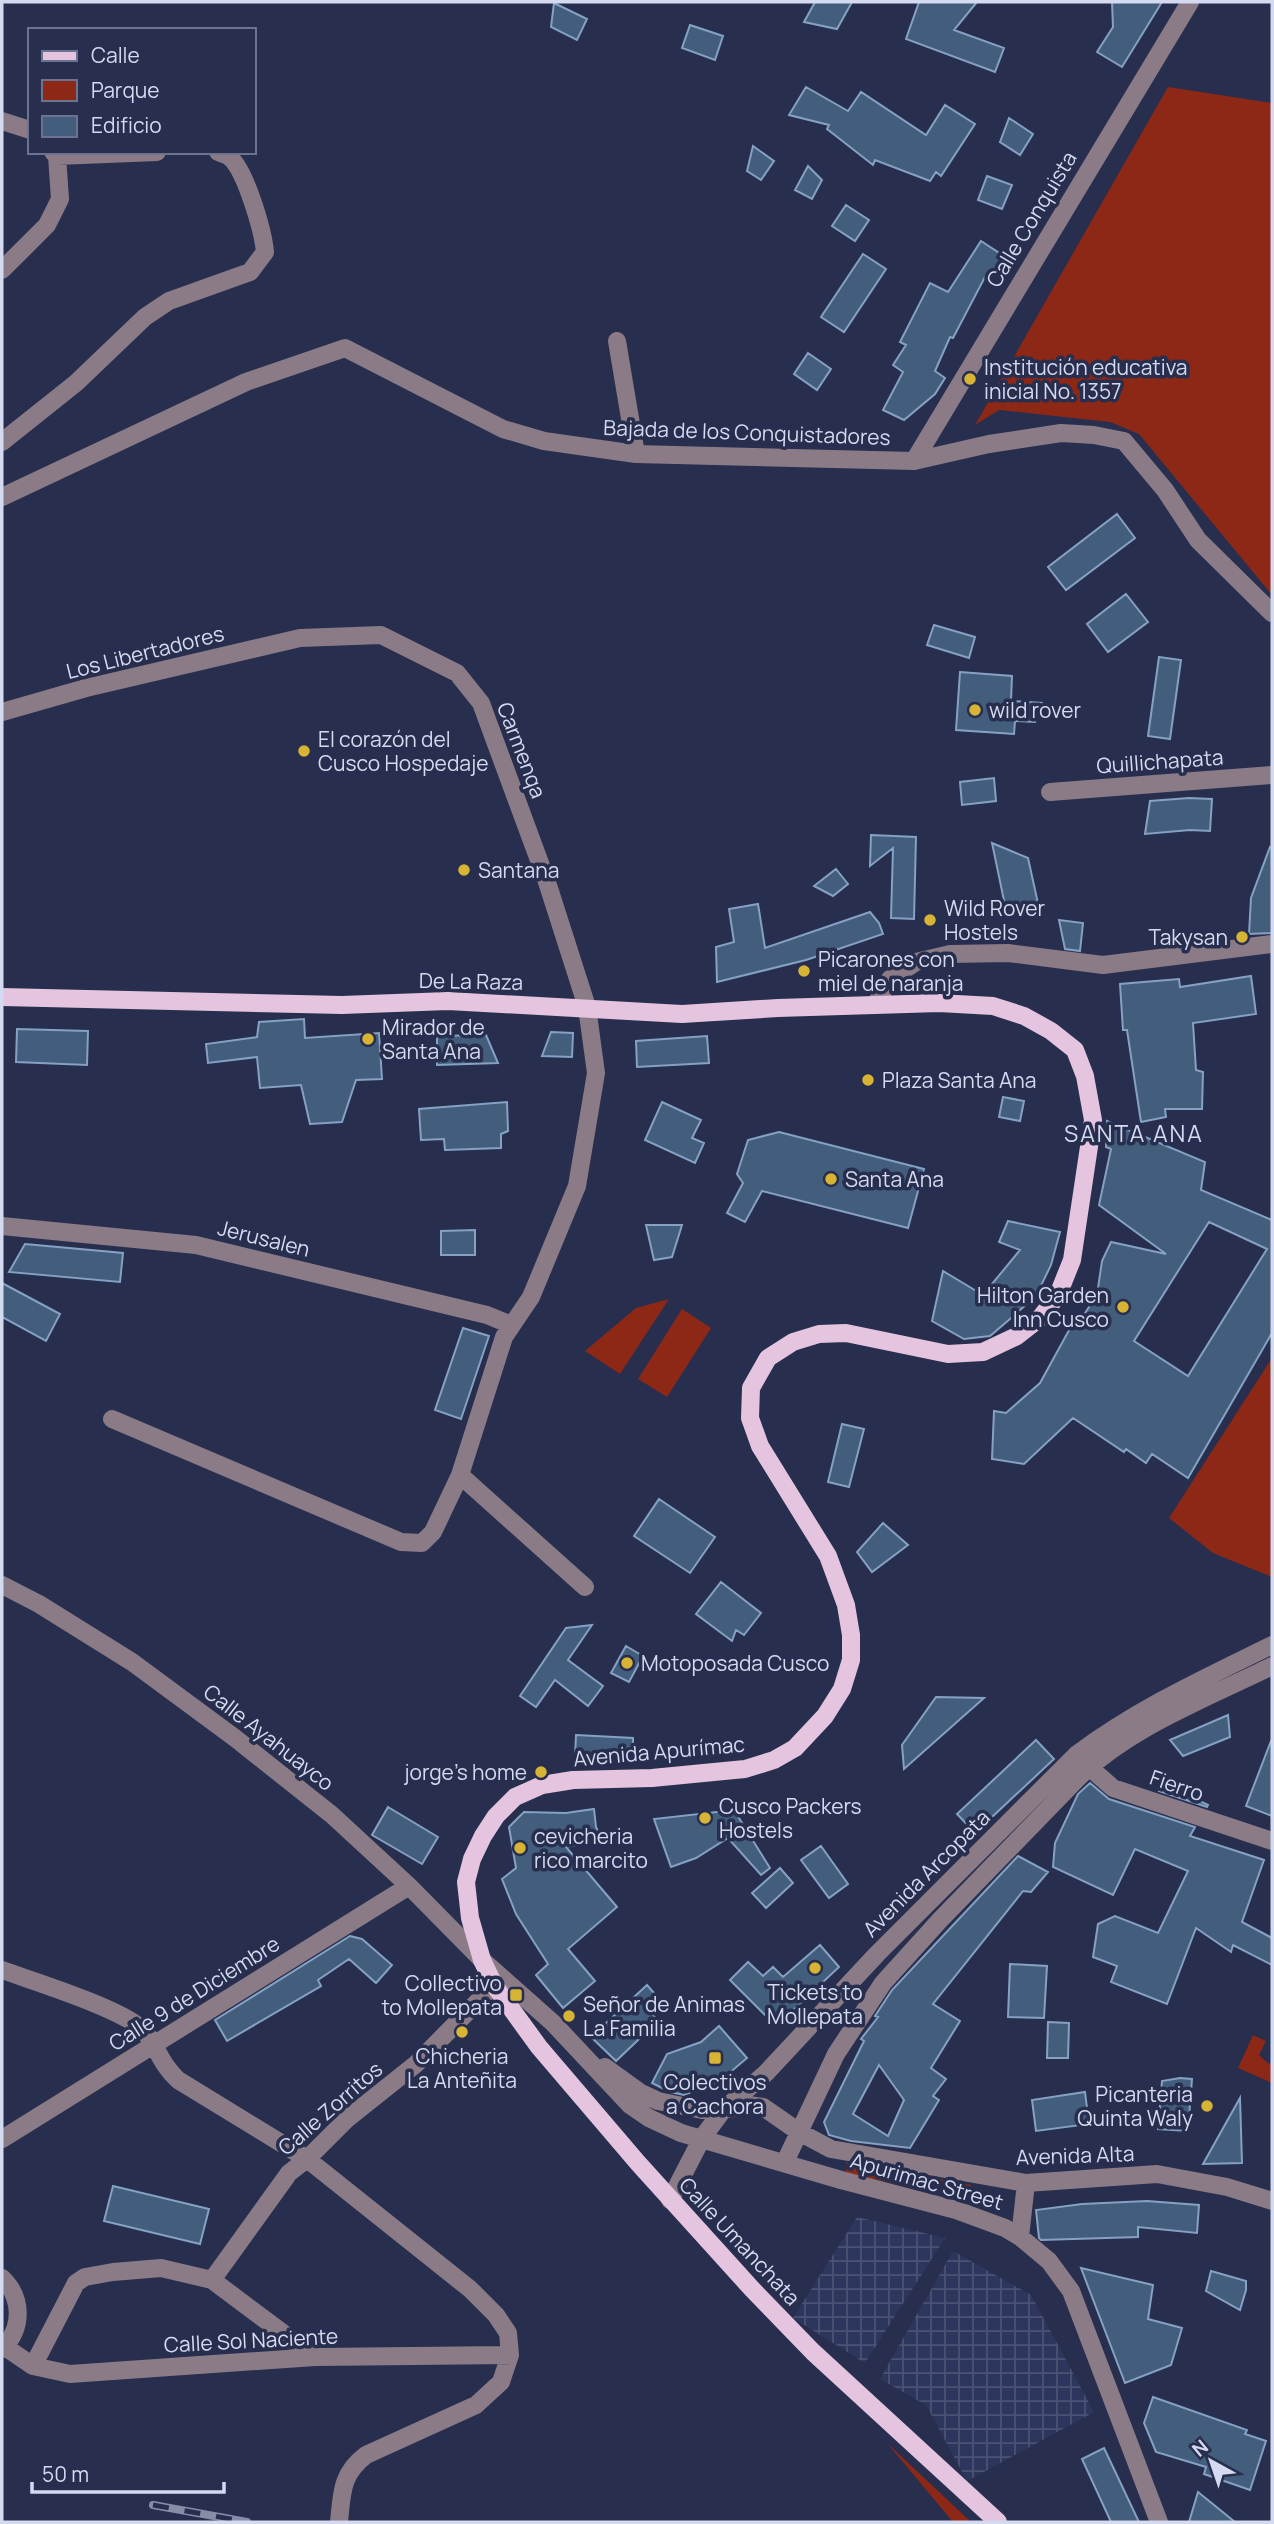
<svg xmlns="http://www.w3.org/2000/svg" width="1274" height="2524" font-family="Manrope,sans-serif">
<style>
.industrial{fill:url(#industrial-grid)}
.green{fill:#8e2816}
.building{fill:#435d7c;stroke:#85a1c3;stroke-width:2;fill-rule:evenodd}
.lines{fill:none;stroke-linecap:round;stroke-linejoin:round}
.minor{stroke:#8a7b87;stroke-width:18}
.major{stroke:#e4c4de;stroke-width:18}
.rail-casing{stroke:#878da7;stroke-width:8}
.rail{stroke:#272e4e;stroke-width:5;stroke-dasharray:16;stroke-linecap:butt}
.poi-dot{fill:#d8b434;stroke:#272e4e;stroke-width:2.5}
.labels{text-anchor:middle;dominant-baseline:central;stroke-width:7;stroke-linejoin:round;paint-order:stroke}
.street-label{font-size:21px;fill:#d4daef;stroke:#272e4e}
.poi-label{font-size:21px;fill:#d4daef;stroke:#272e4e;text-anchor:start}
.neighbourhood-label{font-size:23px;letter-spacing:2px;fill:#d4daef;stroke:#272e4e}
</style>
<defs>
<pattern id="industrial-grid" width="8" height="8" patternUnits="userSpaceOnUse" patternTransform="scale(1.75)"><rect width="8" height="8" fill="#2d365c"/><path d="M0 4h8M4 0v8" fill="none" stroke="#4b5274"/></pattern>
</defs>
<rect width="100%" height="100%" fill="#272e4e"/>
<path class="industrial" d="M857 2217 945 2238 865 2363 793 2318Z
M953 2251 1031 2295 1094 2412 967 2481 926 2405 880 2379Z"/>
<path class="green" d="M1168 87 1272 103V595L1139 434 1110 422 999 410 975 425Z
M669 1299 620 1374 585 1351 636 1308Z
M682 1309 711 1328 667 1397 638 1379Z
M1272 1358V1577L1213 1553 1169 1518Z
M1253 2035 1266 2041 1259 2055 1269 2064 1272 2061V2083L1238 2068Z
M847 2162 971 2185 968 2196 845 2174Z
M887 2443 971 2522H953Z"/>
<path class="building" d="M815 2H852L837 29 804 22Z
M919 2H977L954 30 1004 48 995 72 906 39Z
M1112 2H1162L1122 67 1097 52 1113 27Z
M554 3 587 19 577 40 551 27Z
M690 25 723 36 715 60 682 48Z
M806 87 848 111 861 92 926 135 945 105 975 124 941 176 936 172 930 181 875 160 873 165 827 129 829 125 789 115Z
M1009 118 1033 134 1020 155 1000 142Z
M753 146 774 161 761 180 747 171Z
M808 166 822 180 812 199 795 190Z
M987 176 1012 185 1002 209 978 200Z
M846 205 869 220 855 241 832 226Z
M981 241 1004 256 990 277 986 275 953 338 950 337 935 371 945 378 935 394 904 420 883 410 903 372 893 365 906 345 900 342 930 283 948 292Z
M863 254 886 269 844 332 821 317Z
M808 353 831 369 817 390 794 374Z
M1117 514 1135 538 1066 590 1048 567Z
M1126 594 1148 622 1108 652 1087 624Z
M934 625 975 637 969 658 927 645Z
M1159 657 1181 660 1170 739 1148 736Z
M960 672 1012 676 1011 701 1042 703 1035 722 1015 721 1014 734 956 730Z
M994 778 996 801 962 805 960 782Z
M1189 798 1212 799 1210 831 1190 830 1145 834 1150 801Z
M871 835 916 837 914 919 891 918 893 848 870 866Z
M992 843 1028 858 1039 908 1007 915Z
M1270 847 1272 848V933L1249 934 1251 898Z
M836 869 848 884 833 896 814 886Z
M758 904 765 948 870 912 879 923 883 934 806 960 717 982 716 947 734 942 729 909Z
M1059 920 1083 923 1080 951 1065 949Z
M1251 976 1256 1014 1193 1023 1196 1070 1203 1072 1202 1109H1165L1166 1117 1141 1122 1127 1030H1123L1120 984 1179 979 1180 987Z
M304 1019 305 1038 379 1033 382 1079 356 1080 342 1122 310 1124 301 1085 260 1088 257 1057 208 1063 206 1044 257 1037 259 1022Z
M17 1029 88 1031 87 1065 16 1062Z
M551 1032 573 1033 572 1057 542 1056Z
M486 1035 498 1063 437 1065V1036Z
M707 1036 709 1063 637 1067 636 1041Z
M1003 1097 1024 1101 1020 1121 999 1117Z
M507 1102 508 1131 501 1134V1148L445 1150 444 1139 421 1140 419 1109Z
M662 1102 701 1120 692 1138 704 1143 695 1163 645 1140Z
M1107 1121 1205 1162 1201 1190 1272 1220V1333L1188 1478 1152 1454 1146 1463 1126 1449 1124 1452 1073 1418 1024 1464 992 1459 994 1411 1006 1413 1040 1383 1074 1321 1079 1322 1097 1295 1102 1261 1111 1242 1166 1254 1099 1205 1111 1149 1106 1147ZM1209 1222 1267 1249 1188 1376 1134 1341Z
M779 1132 924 1169 908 1228 762 1191 745 1222 727 1213 743 1183 737 1174 748 1140Z
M1008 1221 1060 1232 1051 1265 1036 1296 1010 1319 990 1336 964 1339 932 1321 943 1271 983 1295 1020 1250 999 1242Z
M646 1225H682L672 1257 654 1260Z
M475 1230V1255H441V1231Z
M25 1244 123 1253 120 1282 9 1272Z
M2 1283 60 1314 46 1341 2 1317Z
M463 1328 489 1336 461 1419 435 1410Z
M842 1424 864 1429 849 1487 828 1482Z
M659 1499 715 1537 690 1573 634 1536Z
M883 1523 908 1545 872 1572 857 1552Z
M721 1582 761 1613 744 1635 736 1630 732 1641 696 1614Z
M592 1625 568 1660 603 1686 588 1706 555 1680 536 1707 520 1696 566 1628Z
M626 1646 643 1656 629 1682 611 1673Z
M936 1697 984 1698 904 1769 902 1745Z
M1228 1715 1230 1737 1183 1756 1170 1740Z
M576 1735 633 1738V1747L575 1756Z
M1036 1740 1054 1759 975 1833 957 1814Z
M1271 1741H1272V1816L1246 1806Z
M1159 1781 1208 1805 1207 1807 1159 1791Z
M1090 1783 1109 1799 1195 1827 1190 1836 1264 1860 1242 1922 1272 1938V1965L1233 1945 1231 1952 1196 1928 1167 2004 1111 1982 1117 1966 1093 1957 1098 1924 1115 1916 1158 1933 1188 1871 1135 1849 1113 1895 1053 1867 1055 1843 1078 1794Z
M388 1807 438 1837 422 1864 372 1835Z
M594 1809 596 1827 603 1841 566 1847 617 1907 568 1949 595 1981 563 2008 536 1975 548 1964 516 1914 502 1879 516 1868 509 1827 524 1812 566 1813Z
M734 1810 770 1868 761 1875 728 1838 696 1858 671 1867 654 1819Z
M821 1846 848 1884 829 1898 801 1860Z
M1018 1856 1048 1872 1031 1892 1023 1891 933 2004 960 2021 931 2068 946 2079 933 2096 939 2100 910 2148 851 2141 829 2135 824 2122 864 2041 861 2039 878 2017 875 2016 892 1990ZM879 2065 904 2100 888 2136 853 2114Z
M780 1868 793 1883 766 1908 752 1893Z
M350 1936 362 1939 392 1965 376 1983 349 1959 318 1980 321 1986 227 2041 215 2020Z
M820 1945 839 1967 776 2026 730 1980 748 1962 763 1976 773 1967 783 1977Z
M1010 1964 1047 1966 1044 2018 1008 2017Z
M647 1985 661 2001 650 2011 658 2021 616 2061 591 2037Z
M1048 2022 1069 2023 1068 2058H1047Z
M719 2026 747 2058 720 2081 684 2095 670 2092 652 2083 667 2054 701 2042Z
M1180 2078 1192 2079 1188 2131 1158 2129 1162 2081Z
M1085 2092 1089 2124 1036 2131 1032 2100Z
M1240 2098 1242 2163 1203 2164Z
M113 2186 209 2209 200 2244 104 2221Z
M1147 2201 1199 2205 1197 2233 1138 2227V2237L1041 2240 1039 2238 1036 2210 1082 2204Z
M1081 2268 1153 2285 1148 2319 1182 2328 1171 2365 1125 2383Z
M1211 2271 1246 2281V2290L1240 2310 1206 2291Z
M1153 2397 1247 2430 1245 2434 1266 2441 1250 2490 1204 2474 1206 2467 1156 2452 1144 2423Z
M1104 2448 1139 2522H1111L1082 2459Z
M1198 2492 1235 2522H1189Z"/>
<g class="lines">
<path class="minor" d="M2 121 30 130
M57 156 157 152
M2 270 47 225 60 199 57 156 53 152
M617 341 636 454
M2 442 76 383 145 317 169 301 250 272 265 252C263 231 245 167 228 156 227 155 219 153 218 152
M914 461 1190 2
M2 497 246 382 345 348 503 429 544 441 636 454 914 461 989 444 1061 433 1094 435 1124 441 1165 490 1198 540 1272 613
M2 712 86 688 300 638 381 635 457 673 481 703 547 882 587 1007 596 1073 577 1186 531 1297 504 1337 460 1475 433 1532 422 1543 401 1542 112 1419
M1050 792 1272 775
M875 1005 890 979 916 962 950 954 1008 953 1103 965 1272 944
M2 1226 196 1245 487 1315 511 1325
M460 1475 585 1587
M2 1585 39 1604 132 1662 235 1738 332 1815 409 1886 482 1960 553 2023 630 2105 649 2118 681 2133 841 2180 956 2210 1005 2228 1020 2237 1049 2261 1071 2291 1159 2522
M1081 1760 1113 1788 1272 1841
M2 1970C32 1981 127 2010 145 2032 159 2049 159 2062 178 2080L307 2159 470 2289 496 2315 508 2333 510 2355 501 2382 476 2405 366 2455C341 2474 342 2493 339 2522
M605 2067 641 2093 658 2101 702 2110H723L748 2105 763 2107 799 2132 831 2149 1026 2183 1157 2174 1227 2187 1272 2201
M2 2139 409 1886
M785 2162 836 2054 883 1983 940 1920 1076 1780C1127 1728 1207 1698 1272 1666
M670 2200 702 2138 723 2110 766 2073 877 1954 1076 1755C1137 1709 1205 1678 1272 1645
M1020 2237 1026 2183
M2 2278C23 2298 23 2329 2 2349
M212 2280 289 2173 307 2159 347 2119 416 2064 494 1985
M5 2347 33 2366 70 2374 315 2357 510 2355
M33 2366 76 2283 85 2277 113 2272 161 2268 212 2280 315 2357"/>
<path class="major" d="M2 997 342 1005 448 1001 682 1014 778 1008 939 1003 993 1006 1024 1016 1051 1031 1075 1050 1085 1076 1093 1120 1072 1260 1058 1295 1040 1318 1017 1336 983 1352 948 1354 846 1333 819 1334 793 1342 768 1358 751 1388 750 1418 760 1446 828 1556 846 1605 851 1635V1660L842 1689 825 1716 795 1748 774 1760 745 1769 652 1778 573 1780 542 1785 515 1797 496 1816 483 1836 472 1859 466 1882 470 1918 482 1960 494 1985 539 2047 638 2163 752 2289 813 2352 998 2522"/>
<defs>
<path id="rail" d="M153 2505 247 2522"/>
</defs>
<use href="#rail" class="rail-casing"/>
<use href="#rail" class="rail"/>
</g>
<g class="poi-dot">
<circle cx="970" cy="379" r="7"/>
<circle cx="975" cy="710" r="7"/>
<circle cx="304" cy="751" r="7"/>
<circle cx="464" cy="870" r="7"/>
<circle cx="930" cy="920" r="7"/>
<circle cx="1242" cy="937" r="7"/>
<circle cx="804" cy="971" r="7"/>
<circle cx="368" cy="1039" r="7"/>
<circle cx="868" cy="1080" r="7"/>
<circle cx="831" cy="1179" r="7"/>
<circle cx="1123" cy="1307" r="7"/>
<circle cx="627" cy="1663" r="7"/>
<circle cx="541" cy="1772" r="7"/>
<circle cx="705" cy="1818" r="7"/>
<circle cx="520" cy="1848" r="7"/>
<circle cx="815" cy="1968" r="7"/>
<rect x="509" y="1988" width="14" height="14" rx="3.5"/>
<circle cx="569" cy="2016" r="7"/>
<circle cx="462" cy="2032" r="7"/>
<rect x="708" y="2051" width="14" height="14" rx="3.5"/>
<circle cx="1207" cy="2106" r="7"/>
</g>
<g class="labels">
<g class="street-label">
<text transform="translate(1031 219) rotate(-59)">Calle Conquista</text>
<text transform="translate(747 432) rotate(2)">Bajada de los Conquistadores</text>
<text transform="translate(145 652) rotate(-14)">Los Libertadores</text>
<text transform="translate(522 750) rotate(69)">Carmenqa</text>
<text transform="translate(1160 761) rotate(-4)">Quillichapata</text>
<text transform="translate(471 981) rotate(1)">De La Raza</text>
<text transform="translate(264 1238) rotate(14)">Jerusalen</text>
<text transform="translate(269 1737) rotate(38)">Calle Ayahuayco</text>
<text transform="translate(659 1751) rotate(-5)">Avenida Apurímac</text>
<text transform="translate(1177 1785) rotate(19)">Fierro</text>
<text transform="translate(926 1873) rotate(-45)">Avenida Arcopata</text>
<text transform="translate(194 1993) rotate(-32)">Calle 9 de Diciembre</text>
<text transform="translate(330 2108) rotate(-41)">Calle Zorritos</text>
<text transform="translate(1075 2155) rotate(-2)">Avenida Alta</text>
<text transform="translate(927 2181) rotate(16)">Apurimac Street</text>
<text transform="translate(740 2241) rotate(47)">Calle Umanchata</text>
<text transform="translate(251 2340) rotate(-3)">Calle Sol Naciente</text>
</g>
<g class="poi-label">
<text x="984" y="367">Institución educativa<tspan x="984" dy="24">inicial No. 1357</tspan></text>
<text x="989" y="710">wild rover</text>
<text x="318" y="739">El corazón del<tspan x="318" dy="24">Cusco Hospedaje</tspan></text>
<text x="478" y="870">Santana</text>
<text x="944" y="908">Wild Rover<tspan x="944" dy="24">Hostels</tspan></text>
<text x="1228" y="937" text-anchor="end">Takysan</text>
<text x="818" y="959">Picarones con<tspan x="818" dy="24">miel de naranja</tspan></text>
<text x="382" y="1027">Mirador de<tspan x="382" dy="24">Santa Ana</tspan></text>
<text x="882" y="1080">Plaza Santa Ana</text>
<text x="845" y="1179">Santa Ana</text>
<text x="1109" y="1295" text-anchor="end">Hilton Garden<tspan x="1109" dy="24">Inn Cusco</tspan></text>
<text x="641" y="1663">Motoposada Cusco</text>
<text x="527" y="1772" text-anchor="end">jorge’s home</text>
<text x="719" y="1806">Cusco Packers<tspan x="719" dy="24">Hostels</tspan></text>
<text x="534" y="1836">cevicheria<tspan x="534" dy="24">rico marcito</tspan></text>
<text x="502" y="1983" text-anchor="end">Collectivo<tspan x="502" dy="24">to Mollepata</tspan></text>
<text x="815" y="1992" text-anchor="middle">Tickets to<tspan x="815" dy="24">Mollepata</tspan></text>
<text x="583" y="2004">Señor de Animas<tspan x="583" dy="24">La Familia</tspan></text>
<text x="462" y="2056" text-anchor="middle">Chicheria<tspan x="462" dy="24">La Anteñita</tspan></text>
<text x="715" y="2082" text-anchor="middle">Colectivos<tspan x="715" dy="24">a Cachora</tspan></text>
<text x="1193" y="2094" text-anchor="end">Picanteria<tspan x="1193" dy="24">Quinta Waly</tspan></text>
</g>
<g class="neighbourhood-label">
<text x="1134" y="1133">SANTA ANA</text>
</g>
</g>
<rect width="1274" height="2524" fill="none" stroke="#d4daef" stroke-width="7"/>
<rect x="28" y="28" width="228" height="126" fill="#272e4e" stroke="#6c738e" stroke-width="2"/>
<rect x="42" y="51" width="35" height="10" fill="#e4c4de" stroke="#6c738e" stroke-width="2"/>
<text x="91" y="63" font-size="21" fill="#d4daef">Calle</text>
<rect x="42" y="80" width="35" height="21" fill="#8e2816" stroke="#6c738e" stroke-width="2"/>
<text x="91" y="98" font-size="21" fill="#d4daef">Parque</text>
<rect x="42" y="116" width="35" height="21" fill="#435d7c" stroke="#6c738e" stroke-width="2"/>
<text x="91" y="133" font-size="21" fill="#d4daef">Edificio</text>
<g transform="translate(1211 2461) rotate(320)" stroke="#272e4e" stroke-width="5" paint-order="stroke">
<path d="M0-5L12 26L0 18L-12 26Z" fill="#d4daef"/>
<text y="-10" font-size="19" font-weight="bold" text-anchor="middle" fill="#d4daef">N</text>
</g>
<path d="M32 2482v10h192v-10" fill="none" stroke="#d4daef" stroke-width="3.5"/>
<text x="42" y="2482" font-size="21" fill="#d4daef" stroke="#272e4e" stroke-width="5" paint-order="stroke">50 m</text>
</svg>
